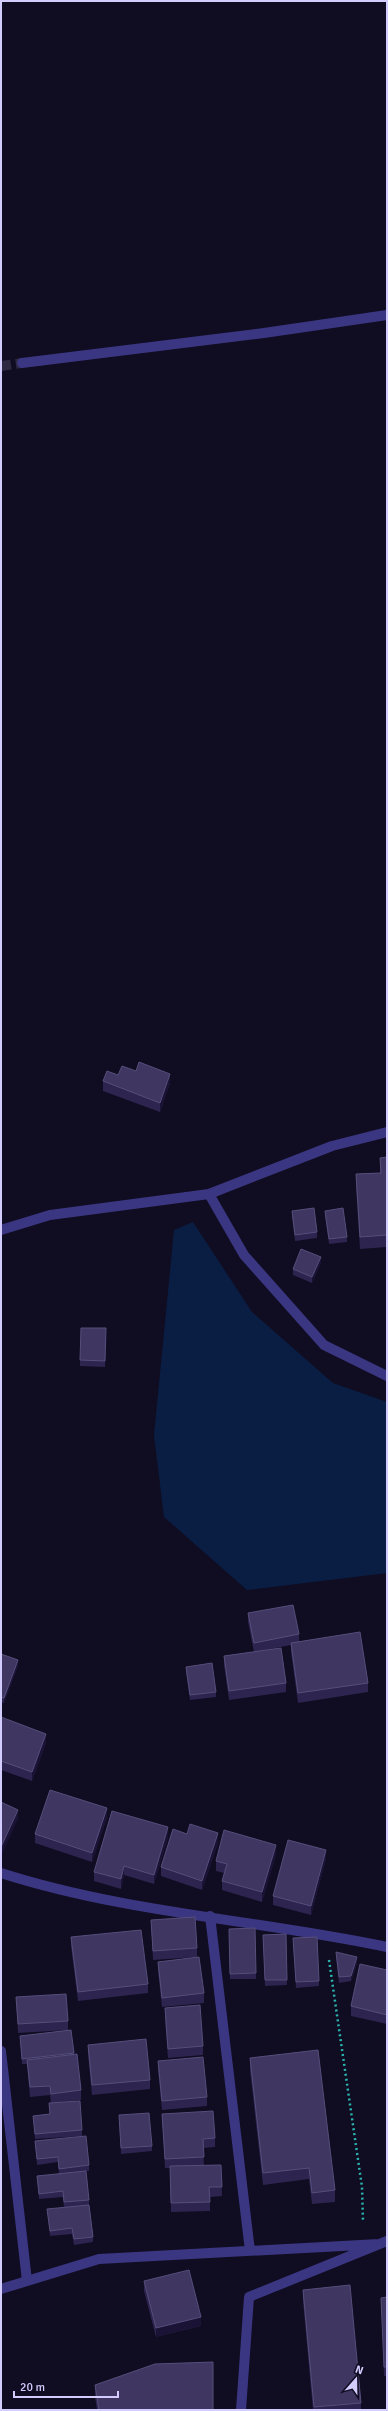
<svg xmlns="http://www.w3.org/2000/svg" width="388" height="2411" font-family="Signika,sans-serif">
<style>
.water{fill:#0a1e43}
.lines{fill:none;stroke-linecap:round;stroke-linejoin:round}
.minor-tunnel{stroke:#2d2942;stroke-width:10;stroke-dasharray:10 5;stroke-linecap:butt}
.path{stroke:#2ab5af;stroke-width:2.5;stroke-dasharray:2 3;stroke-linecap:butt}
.minor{stroke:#3a3681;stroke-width:10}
.wall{fill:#2d254f}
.shaded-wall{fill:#1a1335}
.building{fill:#3f3762;stroke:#564e7b}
</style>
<rect width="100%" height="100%" fill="#100c21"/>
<path class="water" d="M193 1222 252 1312 333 1383 387 1402V1573L247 1590 164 1517 154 1435 174 1230Z"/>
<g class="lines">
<path class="minor-tunnel" d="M1 366 22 363"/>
<path class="path" d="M329 1960 362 2187 363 2221"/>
<path class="minor" d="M22 363 264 333 387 315
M209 1194 244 1255 324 1345 387 1376
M1 1230 50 1215 209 1194 332 1146 387 1132
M1 1873C126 1913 259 1920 387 1947
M210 1916 250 2251
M1 2051 27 2281
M1 2289 99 2259 379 2244
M241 2410 249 2297 387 2241"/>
</g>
<path class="wall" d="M118 1075 170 1083 160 1112 103 1091V1081Z
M387 1157V1247L360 1249 356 1187V1174L380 1173V1158Z
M292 1211 317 1232V1238L295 1241 292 1216Z
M325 1211 347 1237V1242L329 1244 325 1216Z
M321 1263 312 1283 293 1275V1269Z
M106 1328 105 1367 80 1366V1360Z
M248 1613 299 1634V1641L368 1683V1692L298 1703 291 1652V1645L260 1651 286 1683V1692L229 1700 224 1665V1656L254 1652 248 1622Z
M1 1654 18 1666 4 1703 1 1702Z
M186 1667 216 1692V1697L190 1700 186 1672Z
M1 1717 46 1743 32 1781 1 1770Z
M107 1817 92 1862 35 1843V1834Z
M168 1837 154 1884 124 1875 121 1889 94 1881V1872Z
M218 1843 202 1890 161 1876V1867Z
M276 1854 262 1902 222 1890V1881L224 1873 216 1871V1861Z
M326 1859 311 1915 273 1905V1896Z
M151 1920 197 1948V1957L153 1960Z
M255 1928 256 1979H230L229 1929Z
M286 1934 287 1985 265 1986 263 1935Z
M71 1937 148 1984V1993L78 2001 71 1946Z
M317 1937 319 1986 296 1988 293 1944Z
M336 1952 357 1963 351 1981 339 1983 336 1957Z
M158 1962 204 1993V2003L162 2007 158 1971Z
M387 1970V2024L351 2016V2006Z
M16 1997 68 2021V2030L18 2033Z
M165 2008 203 2046V2055L168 2058 165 2018Z
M71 2030 74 2054 81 2090V2100L51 2103 50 2095 30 2097 27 2064H22L20 2036Z
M88 2045 150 2080V2089L92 2095 88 2054Z
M250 2058 335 2190V2202L312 2204 309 2179 263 2185 250 2070Z
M158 2061 207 2097V2106L162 2110 158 2070Z
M49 2103 82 2130V2136L35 2139 33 2116 50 2114Z
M162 2114 215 2138V2147L203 2148 204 2165H221L222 2196 210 2197V2211L171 2212 170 2168H165Z
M119 2115 152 2146V2151L121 2154Z
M35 2141 89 2165V2171H86L89 2200V2205L93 2237V2242L74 2245 72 2234 50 2236 47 2209 64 2208 63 2197 39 2199 37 2176 59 2174 58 2162 37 2165Z
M144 2281 201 2326 156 2337 144 2291Z
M303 2290 361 2403V2410H313L303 2301Z
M387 2297V2376H384L381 2298Z
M95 2385 213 2410H97L95 2397Z"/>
<path class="shaded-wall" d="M170 1074V1083L160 1112V1103Z
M321 1257V1263L312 1283V1277Z
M18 1660V1666L4 1703V1698Z
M46 1734V1743L32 1781V1772Z
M107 1808V1817L92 1862V1853Z
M18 1810V1819L1 1856V1847Z
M168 1827V1837L154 1884V1875Z
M218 1833V1843L202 1890V1881Z
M276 1845V1854L262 1902V1892Z
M326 1850V1859L311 1915V1906Z
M124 1866V1875L121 1889V1879Z
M357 1957V1963L351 1981V1976Z
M201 2317V2326L156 2337V2328Z"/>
<path class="building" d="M139 1062 170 1074 160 1103 103 1081 107 1071 118 1075 122 1066 136 1071Z
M387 1157V1235L360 1237 356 1174 381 1173 380 1158Z
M314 1208 317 1232 295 1235 292 1211Z
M343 1208 347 1237 329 1239 325 1211Z
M301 1249 321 1257 312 1277 293 1269Z
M81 1328H106L105 1361 80 1360Z
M293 1605 299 1634 254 1643 248 1613Z
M360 1632 368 1683 298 1693 291 1643Z
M281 1648 286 1683 229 1691 224 1656Z
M1 1654 18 1660 4 1698 1 1697Z
M212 1663 216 1692 190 1695 186 1667Z
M1 1717 46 1734 32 1772 1 1761Z
M50 1790 107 1808 92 1853 35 1834Z
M1 1802 18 1810 1 1847Z
M112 1811 168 1827 154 1875 124 1866 121 1879 94 1872Z
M190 1824 218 1833 202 1881 161 1867 173 1829 187 1834Z
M224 1830 276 1845 262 1892 222 1881 227 1864 216 1861Z
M288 1840 326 1850 311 1906 273 1896Z
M195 1917 197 1948 153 1951 151 1920Z
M255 1928 256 1973 230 1974 229 1929Z
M141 1930 148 1984 78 1992 71 1937Z
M286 1934 287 1980H265L263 1935Z
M317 1937 319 1981 296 1982 293 1938Z
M336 1952 357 1957 351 1976 339 1977Z
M199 1957 204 1993 162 1998 158 1962Z
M360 1964 387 1970V2015L351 2006Z
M66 1994 68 2021 18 2024 16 1997Z
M200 2005 203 2046 168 2049 165 2008Z
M71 2030 74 2053 22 2059 20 2036Z
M146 2039 150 2080 92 2085 88 2045Z
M318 2050 335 2190 312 2193 309 2168 263 2173 250 2058Z
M77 2054 81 2090 51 2094 50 2086 30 2087 27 2060Z
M203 2057 207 2097 162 2101 158 2061Z
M80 2101 82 2130 35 2134 33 2116 50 2114 49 2103Z
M213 2111 215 2138 203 2139 204 2157 165 2159 162 2114Z
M149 2113 152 2146 121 2148 119 2115Z
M86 2136 89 2165 59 2169 58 2157 37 2159 35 2141Z
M221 2165 222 2187H209L210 2202 171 2203 170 2166Z
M86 2171 89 2200 64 2202 63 2191 39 2194 37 2176Z
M89 2205 93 2237 74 2239 72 2228 50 2231 47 2209Z
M189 2270 201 2317 156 2328 144 2281Z
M350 2285 361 2403 314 2407 303 2290Z
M387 2297V2367H384L381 2298Z
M213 2362V2410H99L95 2385 155 2364Z"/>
<rect width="388" height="2411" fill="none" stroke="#d3ccff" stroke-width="4"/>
<g transform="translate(356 2379) rotate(20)" stroke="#100c21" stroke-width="3" paint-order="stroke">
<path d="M0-3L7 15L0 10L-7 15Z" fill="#d3ccff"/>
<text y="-6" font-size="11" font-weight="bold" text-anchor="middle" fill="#d3ccff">N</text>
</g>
<path d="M14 2391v6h104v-6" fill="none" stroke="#d3ccff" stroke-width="2"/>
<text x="20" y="2391" font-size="12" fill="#d3ccff" stroke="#100c21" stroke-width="3" paint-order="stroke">20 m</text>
</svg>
